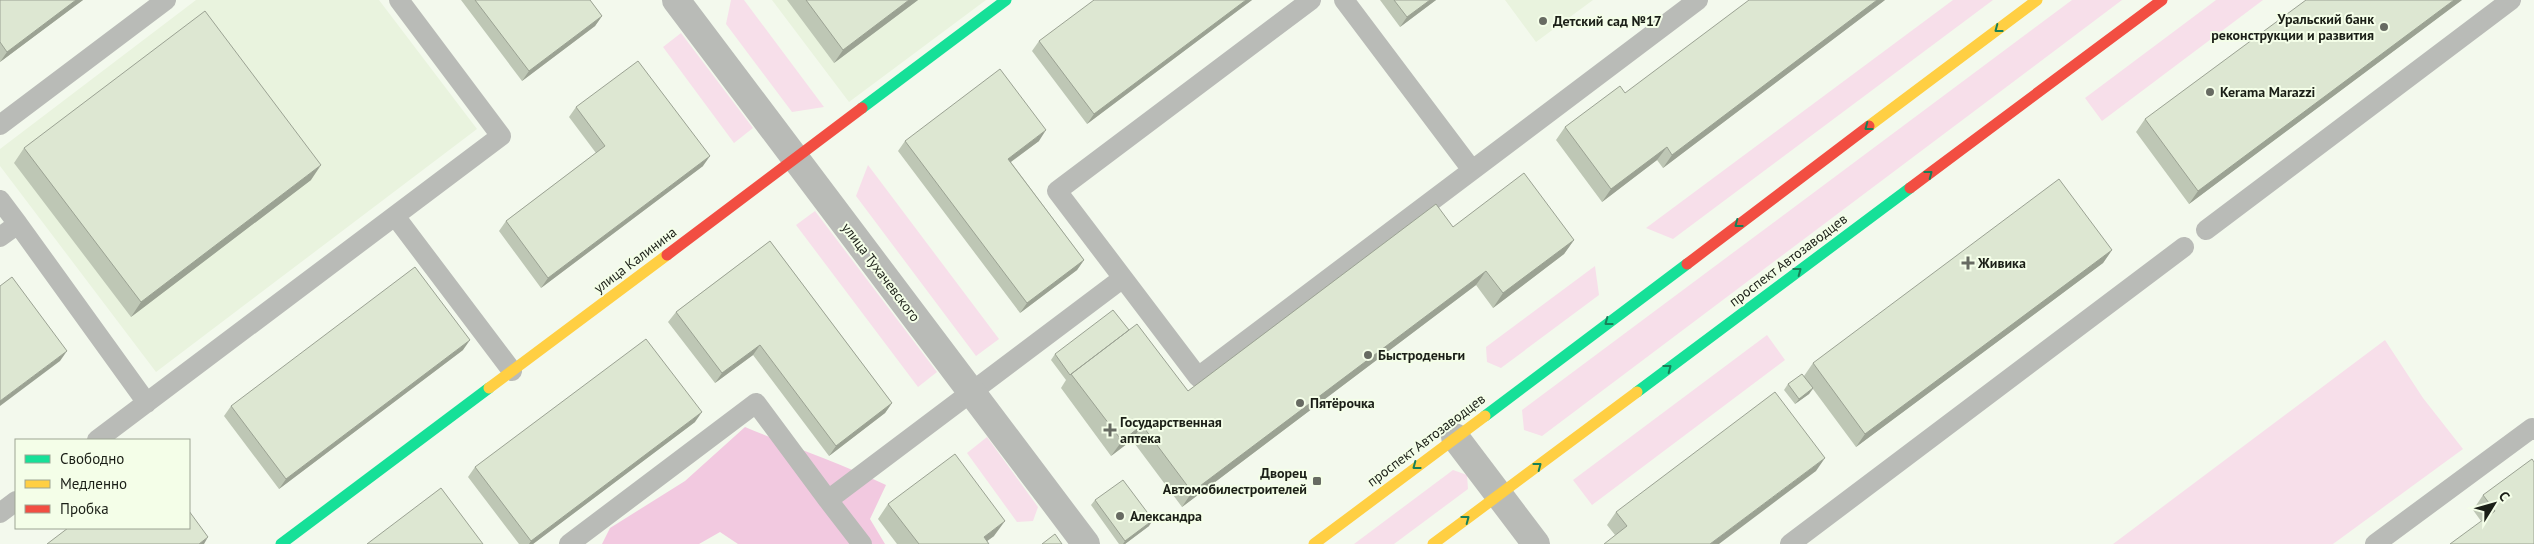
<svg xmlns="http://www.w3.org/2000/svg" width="2534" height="544" font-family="'PT Sans',sans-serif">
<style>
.built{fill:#e9f3de}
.green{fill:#f7dfea}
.forest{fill:#f2c9e0}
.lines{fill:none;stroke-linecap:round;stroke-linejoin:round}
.lane{stroke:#b9bbb7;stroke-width:20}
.street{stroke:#b9bbb7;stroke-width:28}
.fast{stroke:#16e098;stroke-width:11}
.slow{stroke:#ffcf43;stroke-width:11}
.jam{stroke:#f24e42;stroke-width:11}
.wall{fill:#bec7b5}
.shaded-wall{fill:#9ba293}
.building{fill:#dde7d2;stroke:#9ba293}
.oneway{stroke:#188058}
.poi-dot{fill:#676b62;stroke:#f4fee8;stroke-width:2}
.labels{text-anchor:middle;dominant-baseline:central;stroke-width:4;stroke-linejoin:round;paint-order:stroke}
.poi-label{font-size:14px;font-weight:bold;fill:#1b1f17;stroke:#f4fee8;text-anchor:start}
.street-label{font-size:14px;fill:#1b1f17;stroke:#f4fee8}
</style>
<rect width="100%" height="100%" fill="#f3f9ed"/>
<path class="built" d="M196 0H379L477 129 156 372 0 166V149Z
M772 0H986L849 102Z
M1505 0H1593L1536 42Z"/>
<path class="green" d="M731 0H744L824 107 792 112 726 24Z
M1953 0H1993L1673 239 1646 228Z
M2072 0H2122L1542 436 1524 430 1522 410Z
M2216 0H2263L2102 121 2085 98Z
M681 33 753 128 734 143 663 47Z
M868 165 999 339 976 356 856 196Z
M815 211 937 372 918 387 796 225Z
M1595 266 1599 295 1501 368 1487 362 1486 347Z
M1767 335 1785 360 1592 505 1573 480Z
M2385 340 2423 398 2463 449 2333 544H2113Z
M987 437 1038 507 1033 521 1017 522 967 453Z
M1453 470 1467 475 1468 489 1394 544H1354Z"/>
<path class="forest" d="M745 427C792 447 840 463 886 485L870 519 885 544H738L720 532 699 544H602L610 528 685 481Z"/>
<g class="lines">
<path class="lane" d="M1344 0 1472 170
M0 125 166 0
M0 200 18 224 0 237
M395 216 512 371
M18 224 147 403
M2206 230 2511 0
M1123 278 1198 377 1698 0
M97 440 501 136 399 0
M0 513 16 501
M569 544 756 403 828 500
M862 544 828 500 1123 278 1057 191 1311 0
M1790 544 2184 247
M2375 544 2532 428 2534 430"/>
<path class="street" d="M676 0 1086 544
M1455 437 1536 544"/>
<path class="fast" d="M862 108 1006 0
M1637 392 1910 188
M1485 416 1687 264
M281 544 489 388"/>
<path class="slow" d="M1869 126 2037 0
M489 388 667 255
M1314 544 1485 416
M1433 544 1637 392"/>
<path class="jam" d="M1910 188 2162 0
M667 255 862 108
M1687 264 1869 126"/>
</g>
<path class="wall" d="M0 0H83L0 62Z
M461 0H590L602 16 595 26 522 81Z
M787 0H918L834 63Z
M1252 0 1087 124 1032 51 1039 41Z
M1380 0H1436L1400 27Z
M1885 0 1663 168 1657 160 1602 202 1556 140 1565 127 1625 93Z
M2462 0 2189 204 2136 132 2145 119Z
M576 107 703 166 541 288 499 231 506 221 596 153 569 117Z
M905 141H1039L1011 162 1084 260 1077 270 1020 313 898 151Z
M24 148 311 180 131 317 14 163Z
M1453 227 1574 240 1564 254 1493 308 1476 285 1182 507 1132 440 1111 456 1061 388 1066 380 1051 360 1055 354 1129 330 1188 391Z
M770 241 892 403 885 413 829 456 753 355 715 383 668 322 676 312Z
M2112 250 2103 263 1856 447 1813 389 1809 394 1795 404 1784 390 1788 384 1804 376 1813 363Z
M463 350 279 489 224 416 231 406Z
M695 422 533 544H519L468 477 475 467Z
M1816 471 1615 535 1607 525 1616 512Z
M2483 495 2534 544 2481 521 2473 510Z
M1095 500 1149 526 1125 544H1119L1091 505Z
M888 504 994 536 987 541 989 544H897L878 519Z"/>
<path class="shaded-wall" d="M76 0H83L0 62 7 52Z
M909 0H918L834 63 843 50Z
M1246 0H1252L1087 124 1094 114Z
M1430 0H1436L1400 27 1407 17Z
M1877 0H1885L1663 168 1672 155Z
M2454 0H2462L2189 204 2198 191Z
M602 16 595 26 522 81 529 71Z
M1046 130 1039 141 1001 169 1008 159Z
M1667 147 1657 160 1602 202 1611 189Z
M710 156 703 166 541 288 548 278Z
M321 165 311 180 131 317 141 302Z
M1574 240 1564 254 1493 308 1503 293Z
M2112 250 2103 263 1856 447 1865 434Z
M1084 260 1077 270 1020 313 1027 303Z
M1486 271 1476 285 1182 507 1192 492Z
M470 340 463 350 279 489 286 479Z
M760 345 753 355 715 383 722 373Z
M67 351 60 361 0 406V401Z
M1813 388 1809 394 1795 404 1799 399Z
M892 403 885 413 829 456 836 446Z
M702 412 695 422 533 544H529L531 541Z
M1142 425 1132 440 1111 456 1122 441Z
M1825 458 1816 471 1719 544H1710Z
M1153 520 1149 526 1125 544H1123L1125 541Z
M1005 521 994 536 983 544 984 537Z
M208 537 204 544H199Z"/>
<path class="building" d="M0 0H76L7 52 0 42Z
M475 0H590L602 16 529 71Z
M806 0H909L843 50Z
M1094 0H1246L1094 114 1039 41Z
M1394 0H1430L1407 17Z
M1749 0H1877L1672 155 1667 147 1611 189 1565 127 1620 86 1625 93Z
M2306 0H2454L2198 191 2145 119Z
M205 11 321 165 141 302 24 148Z
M638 61 710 156 548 278 506 221 605 146 576 107Z
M1000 69 1046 130 1008 159 1084 260 1027 303 905 141Z
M1524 173 1574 240 1503 293 1486 271 1192 492 1142 425 1122 441 1071 374 1137 324 1188 391 1436 204 1453 227Z
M2059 179 2112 250 1865 434 1813 363Z
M770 241 892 403 836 446 760 345 722 373 676 312Z
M415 267 470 340 286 479 231 406Z
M12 277 67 351 0 401V286Z
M1113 310 1129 330 1070 375 1055 354Z
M646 339 702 412 531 541 475 467Z
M1802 374 1813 388 1799 399 1788 384Z
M1775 392 1825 458 1710 544H1604L1627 526 1616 512Z
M955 454 1005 521 984 537 989 544H919L888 504Z
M2532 459 2534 462V544H2450L2495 511 2483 495Z
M1123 480 1153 520 1125 541 1095 500Z
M441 488 483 544H367Z
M189 511 208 537 199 544H47L68 528H189Z
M1055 534 1062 544H1042Z"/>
<defs><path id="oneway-chevron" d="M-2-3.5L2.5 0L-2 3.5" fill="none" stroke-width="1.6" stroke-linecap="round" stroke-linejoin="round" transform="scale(1.25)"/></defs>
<g class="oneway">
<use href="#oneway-chevron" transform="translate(1998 29) rotate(143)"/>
<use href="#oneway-chevron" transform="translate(1868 127) rotate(143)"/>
<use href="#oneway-chevron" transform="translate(1929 174) rotate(-37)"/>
<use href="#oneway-chevron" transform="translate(1738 224) rotate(143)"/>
<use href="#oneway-chevron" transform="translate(1798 271) rotate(-37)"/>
<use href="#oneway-chevron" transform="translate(1608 322) rotate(143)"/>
<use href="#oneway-chevron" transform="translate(1668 368) rotate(-37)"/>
<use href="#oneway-chevron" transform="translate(1416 466) rotate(143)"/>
<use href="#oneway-chevron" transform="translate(1538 466) rotate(-37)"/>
<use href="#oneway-chevron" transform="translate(1466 519) rotate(-37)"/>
</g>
<g class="poi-dot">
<circle cx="1543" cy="21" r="5"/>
<circle cx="2384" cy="27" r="5"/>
<circle cx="2210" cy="92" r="5"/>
<path d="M1965.5 255.5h5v5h5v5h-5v5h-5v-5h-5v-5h5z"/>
<circle cx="1368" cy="355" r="5"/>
<circle cx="1300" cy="403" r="5"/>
<path d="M1107.5 422.5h5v5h5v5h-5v5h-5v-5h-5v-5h5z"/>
<rect x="1312" y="476" width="10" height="10" rx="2.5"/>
<circle cx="1120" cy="516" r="5"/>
</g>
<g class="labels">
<g class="poi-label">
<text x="2374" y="19" text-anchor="end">Уральский банк<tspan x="2374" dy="16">реконструкции и развития</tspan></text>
<text x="1553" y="21">Детский сад №17</text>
<text x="2220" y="92">Kerama Marazzi</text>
<text x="1978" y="263">Живика</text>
<text x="1378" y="355">Быстроденьги</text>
<text x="1310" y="403">Пятёрочка</text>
<text x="1120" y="422">Государственная<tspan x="1120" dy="16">аптека</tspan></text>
<text x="1307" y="473" text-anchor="end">Дворец<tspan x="1307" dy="16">Автомобилестроителей</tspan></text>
<text x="1130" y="516">Александра</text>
</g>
<g class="street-label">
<text transform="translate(635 260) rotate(-37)">улица Калинина</text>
<text transform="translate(1788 260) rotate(-37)">проспект Автозаводцев</text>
<text transform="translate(881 272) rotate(53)">улица Тухачевского</text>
<text transform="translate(1426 440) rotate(-37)">проспект Автозаводцев</text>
</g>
</g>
<rect x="15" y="439" width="175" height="90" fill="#f4fee8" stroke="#9da594"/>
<rect x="25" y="455" width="25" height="8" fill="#16e098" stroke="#9da594"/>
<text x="60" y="464" font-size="15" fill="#1b1f17">Свободно</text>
<rect x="25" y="480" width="25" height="8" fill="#ffcf43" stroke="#9da594"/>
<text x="60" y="489" font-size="15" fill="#1b1f17">Медленно</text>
<rect x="25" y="505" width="25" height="8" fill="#f24e42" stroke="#9da594"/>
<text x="60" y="514" font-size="15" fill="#1b1f17">Пробка</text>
<g transform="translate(2494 504) rotate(53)" stroke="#f4fee8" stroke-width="4" paint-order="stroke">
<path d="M0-4L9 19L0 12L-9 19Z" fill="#1b1f17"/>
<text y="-8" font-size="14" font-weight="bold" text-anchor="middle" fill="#1b1f17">С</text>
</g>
</svg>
